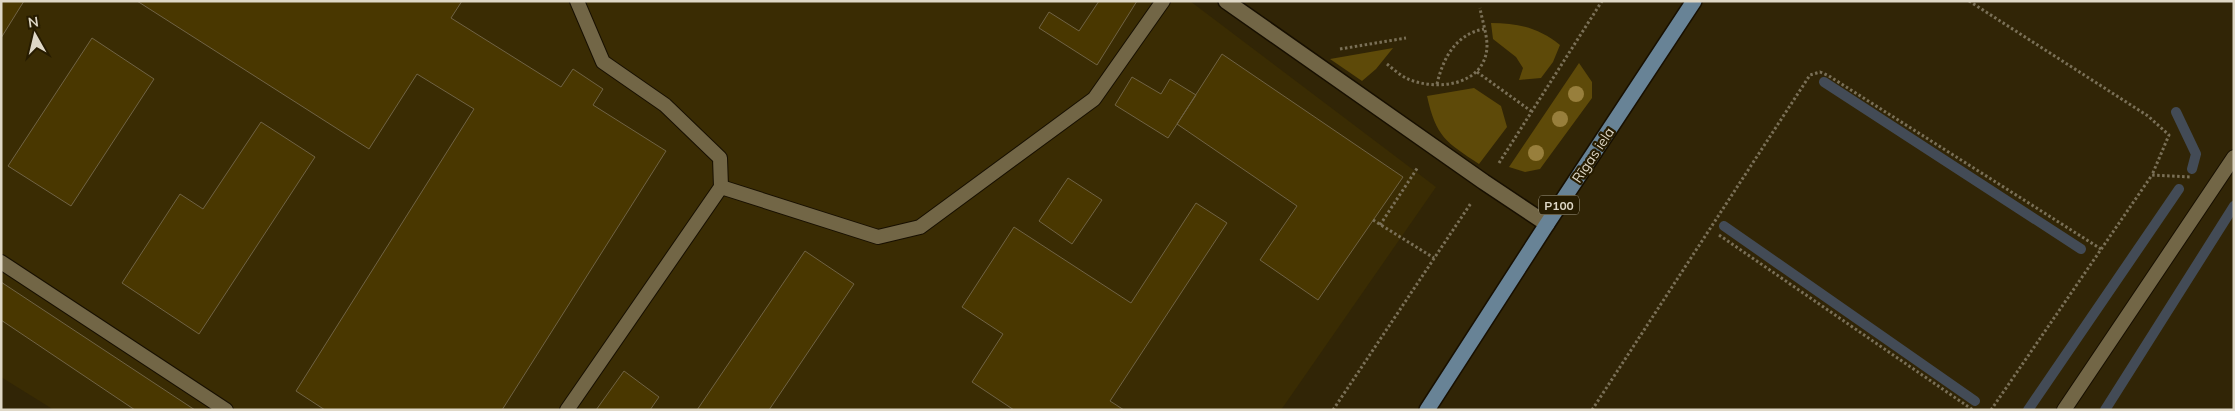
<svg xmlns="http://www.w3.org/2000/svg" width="2235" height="411" font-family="Mulish,sans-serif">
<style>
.built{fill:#3a2c03}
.green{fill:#5e4a09}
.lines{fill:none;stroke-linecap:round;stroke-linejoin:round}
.stream{stroke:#434b56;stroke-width:10}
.building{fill:#493700;stroke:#706344}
.lane-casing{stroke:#170f00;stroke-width:16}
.street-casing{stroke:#170f00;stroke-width:18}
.primary-casing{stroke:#170f00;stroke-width:18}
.path{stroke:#7a7057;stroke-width:3;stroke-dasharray:2.5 2.5;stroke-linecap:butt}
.lane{stroke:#726646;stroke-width:14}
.street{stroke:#726646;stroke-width:15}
.primary{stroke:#688396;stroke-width:15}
.tree{fill:#987f3c}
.labels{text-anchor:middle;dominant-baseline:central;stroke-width:4.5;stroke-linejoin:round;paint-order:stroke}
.shield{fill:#271c00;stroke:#a8a08b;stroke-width:1}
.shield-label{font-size:12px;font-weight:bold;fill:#dfd8c7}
.street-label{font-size:14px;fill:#dfd8c7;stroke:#271c00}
</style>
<rect width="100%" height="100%" fill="#312506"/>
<path class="built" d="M1 1H1190L1436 187 1281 410H54L1 377Z"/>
<path class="green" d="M1491 23C1518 23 1539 28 1560 45L1553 62 1541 78 1519 80 1523 68 1516 57 1493 39Z
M1393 48 1376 69 1362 81 1330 59Z
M1579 63 1592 82V98L1540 169 1525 172 1509 167Z
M1474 88 1501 106 1507 127 1479 164C1446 142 1436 137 1427 96Z"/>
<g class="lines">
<path class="stream" d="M1824 82 2081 249
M2176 112 2196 154 2192 169
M1724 226 1975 401
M2028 410 2179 189
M2105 410 2234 206"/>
</g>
<path class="building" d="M1 1H24L1 38Z
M137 1H462L451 18 561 87 573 69 603 89 593 105 666 151 502 410H325L296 391 474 109 417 74 369 149Z
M1099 1H1137L1097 65 1039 28 1049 12 1079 31Z
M92 38 154 79 71 206 8 166Z
M1222 54 1403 177 1318 300 1260 260 1297 206 1177 124Z
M1132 77 1161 94 1170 79 1196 95 1168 138 1115 105Z
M261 122 315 157 199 334 122 283 180 194 203 209Z
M1068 178 1102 200 1072 244 1039 221Z
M1196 203 1227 223 1110 401 1124 410H1014L972 382 1003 334 962 307 1014 227 1131 303Z
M805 251 854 284 769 410H697Z
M1 282 195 410H135L1 320Z
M624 371 659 397 650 410H596Z"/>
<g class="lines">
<defs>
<path id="lane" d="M577 1 603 62 665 105 720 158 721 187
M1 262 226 410
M567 410 721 187 878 237 920 227 1094 99 1163 1
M2064 410 2234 157"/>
<path id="street" d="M1226 1 1484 182 1547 224"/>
<path id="primary" d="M1427 410 1547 224 1694 1"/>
</defs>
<use href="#lane" class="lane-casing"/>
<use href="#street" class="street-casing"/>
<use href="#primary" class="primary-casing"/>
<path class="path" d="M1969 1 2148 116 2169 135 2152 175
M1340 49 1406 38
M1387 64C1393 69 1400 75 1406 78 1435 92 1486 86 1487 46 1487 34 1482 20 1480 8
M1477 72 1531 111
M1437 84C1443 58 1456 34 1484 29
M1499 163 1602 1
M1373 220 1434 258
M1380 225 1418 167
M1719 235 1973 410
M1333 410 1471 203
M1592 410 1810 75 1820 72 1829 76 2101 249
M1991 410 2152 175 2192 177"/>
<use href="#lane" class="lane"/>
<use href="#street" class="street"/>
<use href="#primary" class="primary"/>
</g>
<g class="tree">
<circle cx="1576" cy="94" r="8"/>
<circle cx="1560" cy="119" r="8"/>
<circle cx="1536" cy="153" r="8"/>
</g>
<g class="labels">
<rect class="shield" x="1539" y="195.5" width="40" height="19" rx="4"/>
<g class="shield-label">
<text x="1559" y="205">P100</text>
</g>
<g class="street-label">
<text transform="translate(1593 155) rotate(-56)">Rīgas iela</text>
</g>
</g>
<rect width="2235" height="411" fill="none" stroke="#dfd8c7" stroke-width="5"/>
<g transform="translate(35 35) rotate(352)" stroke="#271c00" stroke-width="4" paint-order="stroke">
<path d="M0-4L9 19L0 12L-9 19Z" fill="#dfd8c7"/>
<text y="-8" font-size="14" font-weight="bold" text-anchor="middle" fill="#dfd8c7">N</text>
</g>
</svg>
